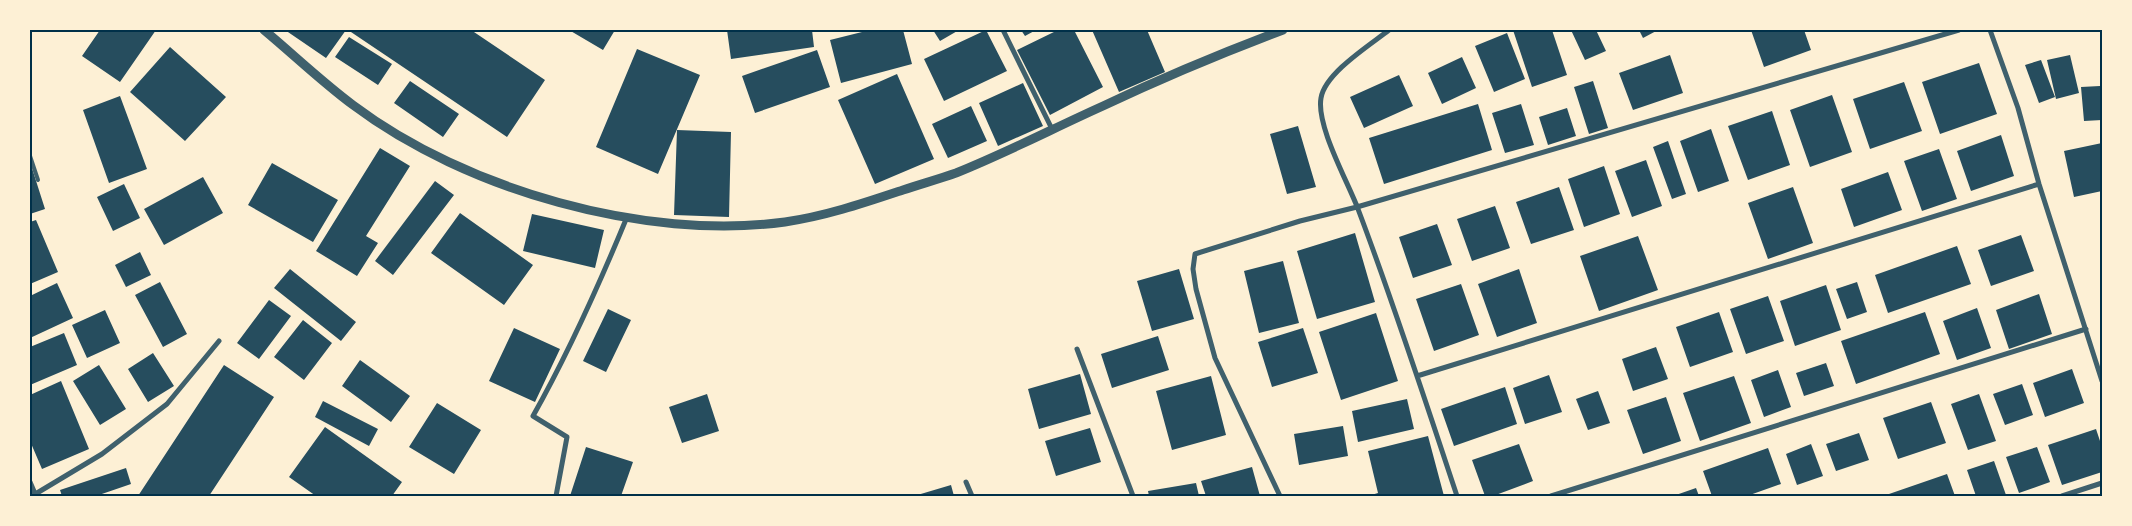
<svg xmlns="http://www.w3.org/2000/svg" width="2132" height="526" font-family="'Open Sans',sans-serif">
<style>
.building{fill:#264d5e}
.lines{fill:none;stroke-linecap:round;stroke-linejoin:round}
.service{stroke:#3f606c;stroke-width:4}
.minor{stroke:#3f606c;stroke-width:5}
.tertiary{stroke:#3f606c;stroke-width:9}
.neatline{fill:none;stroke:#003049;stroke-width:2}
</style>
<rect width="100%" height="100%" fill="#fdf0d5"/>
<path class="building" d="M100 30H156L120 82 82 56Z
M285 30H346L326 58Z
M348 30H471L545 80 507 137Z
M569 30H615L603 50Z
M727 30H812L814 47 731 59Z
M870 30H903L912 64 841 83 830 40Z
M933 30H959L940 41Z
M986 30 1007 71 944 101 924 59Z
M1021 30H1036L1025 36Z
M1058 30H1074L1103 87 1050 115 1017 50Z
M1092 30H1147L1165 72 1119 92Z
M1513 30H1552L1567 75 1532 87Z
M1571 30H1596L1606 51 1585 60Z
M1639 30H1658L1643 38Z
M1751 30H1804L1811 50 1764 67Z
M1507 33 1525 79 1494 92 1475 46Z
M349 37 392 64 378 85 335 57Z
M170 47 226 97 185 141 130 92Z
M637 49 700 75 658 174 596 147Z
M817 50 830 87 755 113 742 76Z
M1670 55 1683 93 1633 110 1619 73Z
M2070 55 2079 93 2056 99 2047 60Z
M1462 57 1476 88 1442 104 1428 73Z
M2041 60 2055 97 2039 103 2025 65Z
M1979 63 1997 114 1940 134 1922 82Z
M897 74 934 159 875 184 838 100Z
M1399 75 1413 106 1364 128 1350 97Z
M410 81 459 114 443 137 394 103Z
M1593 81 1608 128 1589 134 1574 87Z
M1904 82 1922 131 1870 149 1853 99Z
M1023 83 1043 126 998 146 979 103Z
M2100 86 2102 120 2084 121 2081 87Z
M1832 95 1852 152 1810 167 1790 110Z
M120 96 147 169 109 183 83 110Z
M1478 104 1492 150 1384 184 1369 138Z
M1521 104 1534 145 1505 153 1492 113Z
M971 106 987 141 948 158 932 124Z
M1567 108 1576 136 1548 145 1539 117Z
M1772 111 1790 165 1748 180 1728 126Z
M1298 126 1316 187 1287 194 1270 134Z
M1711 129 1729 181 1698 192 1680 141Z
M677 130 731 132 729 217 674 215Z
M2001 135 2014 176 1971 191 1957 151Z
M1668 141 1686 194 1672 199 1653 147Z
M2102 143V191L2074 197 2064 151Z
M380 148 410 166 366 236 378 243 357 276 316 251Z
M1939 149 1957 199 1922 211 1904 161Z
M1646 160 1662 206 1632 217 1615 171Z
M30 162 45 209 30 214Z
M272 163 338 200 313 242 248 205Z
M1604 166 1620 214 1584 227 1568 179Z
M1888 172 1902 210 1854 227 1841 189Z
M203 177 223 213 164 245 144 209Z
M435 181 454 195 393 275 375 261Z
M124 184 140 218 113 231 97 197Z
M1559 187 1574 230 1531 244 1516 202Z
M1793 187 1813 243 1768 259 1748 203Z
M1495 206 1510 248 1472 261 1457 219Z
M460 213 533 265 504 305 431 253Z
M532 214 604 230 595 268 523 251Z
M36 220 58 272 30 284V222Z
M1437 224 1452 265 1413 278 1399 237Z
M1355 233 1375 302 1317 319 1297 251Z
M2021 235 2034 271 1991 286 1978 250Z
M1638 236 1658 290 1599 311 1580 256Z
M1957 246 1971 284 1888 313 1875 275Z
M140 252 151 275 126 287 115 265Z
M1283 261 1299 323 1259 333 1244 271Z
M290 269 356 322 341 341 274 288Z
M1179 269 1194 319 1152 331 1137 281Z
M1519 269 1537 323 1497 337 1478 284Z
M160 282 187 334 163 347 135 295Z
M1857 282 1867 312 1847 319 1836 289Z
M57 283 73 318 30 338V296Z
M1461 284 1479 335 1434 351 1416 299Z
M1826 285 1841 330 1795 346 1780 301Z
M2039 294 2052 334 2009 349 1996 310Z
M1768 296 1784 341 1746 354 1730 309Z
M269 300 291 316 259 359 237 343Z
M1977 308 1991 348 1957 360 1943 321Z
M608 309 631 320 606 372 583 361Z
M105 310 120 343 87 358 72 325Z
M1719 312 1733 352 1690 367 1676 327Z
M1925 312 1940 354 1856 384 1841 341Z
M1376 313 1398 381 1341 400 1319 332Z
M303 320 332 343 304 380 274 357Z
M514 328 560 349 535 402 489 381Z
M1303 328 1318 373 1272 387 1258 342Z
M64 333 77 365 30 385V347Z
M1158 336 1169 370 1112 388 1101 354Z
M1656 347 1668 379 1633 391 1622 359Z
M153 353 174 386 148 402 128 369Z
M360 360 410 396 391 422 342 386Z
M1826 363 1834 386 1804 396 1796 373Z
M99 365 126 409 100 425 73 381Z
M224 365 274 397 209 496H138Z
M2072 369 2084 403 2045 417 2033 383Z
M1778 370 1791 407 1764 417 1751 380Z
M1080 374 1091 414 1039 429 1028 389Z
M1549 375 1562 412 1525 424 1513 388Z
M1211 376 1226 435 1172 450 1156 391Z
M1734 376 1751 423 1700 441 1683 393Z
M61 381 89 449 42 469 30 441V395Z
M2022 384 2033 415 2005 425 1993 394Z
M1505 387 1517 424 1454 446 1441 409Z
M1598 391 1610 423 1588 430 1576 399Z
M707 394 719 431 682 443 669 407Z
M1979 394 1996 441 1968 450 1951 404Z
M1666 397 1681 441 1643 454 1627 410Z
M1407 399 1414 429 1358 442 1352 411Z
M323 401 378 429 369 446 315 417Z
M1931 402 1946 443 1898 459 1883 418Z
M437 403 481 430 454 474 409 447Z
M1343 426 1348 456 1299 465 1294 434Z
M325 427 402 482 392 496H316L289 477Z
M1090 428 1101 462 1056 476 1045 441Z
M2096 429 2102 447V472L2062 485 2048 445Z
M1859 433 1869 460 1836 471 1826 444Z
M1428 436 1444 496H1368L1378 493 1368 451Z
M1519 444 1533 481 1493 496H1485L1472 460Z
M1811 444 1823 476 1797 485 1786 454Z
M586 447 633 462 621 496H570Z
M2037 447 2050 482 2019 493 2006 457Z
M1768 448 1781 484 1747 496H1712L1703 471Z
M1994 461 2006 495 1976 496 1967 470Z
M1252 467 1260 496H1206L1201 481Z
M126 468 131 484 96 496H62L60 490Z
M1947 474 1955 496H1889V494Z
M1196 483 1199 496H1149L1148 491Z
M951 485 954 496H914Z
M1696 488 1699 496H1673Z"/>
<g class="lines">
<path class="service" d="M30 156 38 180"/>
<path class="minor" d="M1003 30 1052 129
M1389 30C1370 45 1325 73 1321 98 1316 126 1348 182 1358 209 1394 304 1425 400 1457 496
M1990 30 2018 108 2039 184 2102 381
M1077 349 1133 496
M1417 376 2039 184
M30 482 36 496
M966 482 972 496
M32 496 102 454 167 404 219 341
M556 496 567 437 533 416C569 352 599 285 627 217
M1280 496 1215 358 1196 289 1193 269 1195 254 1300 221 1357 207 1959 30
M1551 496 2086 329
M2062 496 2102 483"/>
<path class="tertiary" d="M264 30C294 55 322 82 353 105 466 190 645 241 785 222 826 216 864 203 903 190 921 184 939 179 956 173 1006 153 1054 128 1103 106 1162 78 1222 53 1283 30"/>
</g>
<rect width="2132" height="526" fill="none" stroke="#fdf0d5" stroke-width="62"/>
<rect x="31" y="31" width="2070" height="464" class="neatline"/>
</svg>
